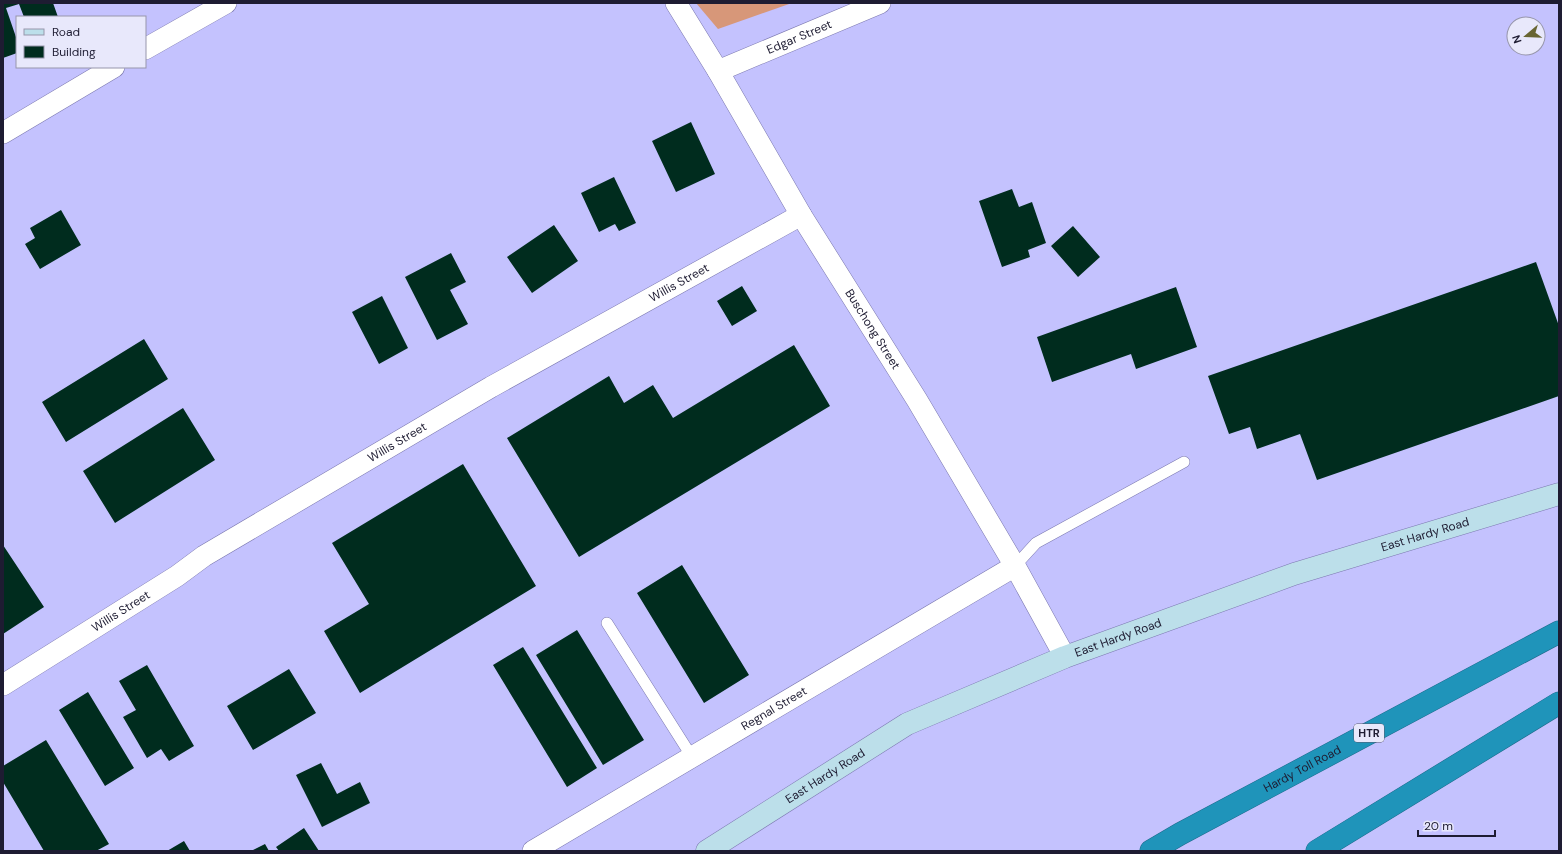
<svg xmlns="http://www.w3.org/2000/svg" width="1562" height="854" font-family="'DM Sans',sans-serif">
<style>
.green{fill:#d79779}
.building{fill:#002c1e}
.lines{fill:none;stroke-linecap:round;stroke-linejoin:round}
.lane-casing{stroke:#7b78af;stroke-width:12}
.street-casing{stroke:#7b78af;stroke-width:22}
.secondary-casing{stroke:#7b78af;stroke-width:23}
.highway-casing{stroke:#1f6a8a;stroke-width:23}
.lane{stroke:#fff;stroke-width:11}
.street{stroke:#fff;stroke-width:21}
.secondary{stroke:#bcdfea;stroke-width:22}
.highway{stroke:#1f94ba;stroke-width:22}
.labels{text-anchor:middle;dominant-baseline:central;stroke-width:4;stroke-linejoin:round;paint-order:stroke}
.shield{fill:#e8e8fb;stroke:#5b596e;stroke-width:1}
.shield-label{font-size:11px;font-weight:bold;fill:#1e1c32}
.street-label{font-size:12px;fill:#1e1c32;stroke:#e8e8fb}
</style>
<rect width="100%" height="100%" fill="#c4c2fe"/>
<path class="green" d="M696 3H792L718 29Z"/>
<path class="building" d="M3 3H53L58 17H24L19 4 6 8 17 40V53L3 58Z
M691 122 715 174 676 192 652 141Z
M614 177 636 223 619 231 615 224 599 232 581 193Z
M1012 189 1019 207 1032 202 1046 243 1028 250 1030 257 1002 267 979 201Z
M61 210 81 245 40 269 25 244 35 238 30 228Z
M554 225 578 261 532 293 507 257Z
M1073 226 1100 257 1078 277 1051 246Z
M451 253 466 282 450 290 468 324 437 340 405 277Z
M1536 262 1559 326V396L1317 480 1300 434 1257 449 1250 427 1229 434 1208 376Z
M742 286 757 311 732 326 717 301Z
M1176 287 1197 347 1136 369 1131 354 1052 382 1037 337Z
M382 296 408 348 379 364 352 312Z
M144 339 168 379 66 442 42 402Z
M794 345 830 406 579 557 507 438 609 376 624 403 653 385 673 418Z
M183 408 215 460 115 523 83 471Z
M463 464 536 586 360 693 324 631 369 604 332 543Z
M3 545 44 607 3 634Z
M682 565 749 675 704 703 637 593Z
M577 630 644 740 603 765 536 655Z
M523 647 597 768 567 787 493 665Z
M147 665 194 746 169 761 161 749 147 758 123 717 136 710 119 681Z
M289 669 316 713 253 750 227 706Z
M88 692 134 768 105 786 59 710Z
M46 740 109 844 96 851H44L3 782V766Z
M321 763 337 794 360 782 370 803 322 827 296 775Z
M304 828 319 851H279L276 847Z
M184 841 190 851H167Z
M265 844 269 851H251Z"/>
<g class="lines">
<defs>
<path id="lane" d="M1015 566 1036 543 1184 462
M607 623 692 757"/>
<g id="street">
<path id="s1" d="M676 3 718 71 801 215 917 400 1015 566 1065 657"/>
<path d="M145 49 226 3"/>
<path id="s2" d="M718 71 880 3"/>
<path d="M3 133 114 67"/>
<path id="s3" d="M3 685 177 576 204 556 491 387 801 215"/>
<path id="s4" d="M533 851 1015 566"/>
</g>
<g id="secondary">
<path id="s5" d="M707 851 907 724 1065 657 1294 574 1559 494"/>
</g>
<g id="highway">
<path id="s6" d="M1151 851 1180 834 1559 632"/>
<path d="M1317 851 1559 703"/>
</g>
</defs>
<use href="#lane" class="lane-casing"/>
<use href="#street" class="street-casing"/>
<use href="#secondary" class="secondary-casing"/>
<use href="#highway" class="highway-casing"/>
<use href="#lane" class="lane"/>
<use href="#street" class="street"/>
<use href="#secondary" class="secondary"/>
<use href="#highway" class="highway"/>
</g>
<g class="labels">
<rect class="shield" x="1354" y="724" width="30" height="18" rx="3"/>
<g class="shield-label">
<text x="1369" y="733">HTR</text>
</g>
<g class="street-label">
<text stroke="none"><textPath href="#s2" startOffset="88">Edgar Street</textPath></text>
<text stroke="none"><textPath href="#s3" startOffset="787">Willis Street</textPath></text>
<text stroke="none"><textPath href="#s1" startOffset="381">Buschong Street</textPath></text>
<text stroke="none"><textPath href="#s3" startOffset="463">Willis Street</textPath></text>
<text stroke="none"><textPath href="#s5" startOffset="789">East Hardy Road</textPath></text>
<text stroke="none"><textPath href="#s3" startOffset="139">Willis Street</textPath></text>
<text stroke="none"><textPath href="#s5" startOffset="465">East Hardy Road</textPath></text>
<text stroke="none"><textPath href="#s4" startOffset="280">Regnal Street</textPath></text>
<text stroke="none"><textPath href="#s6" startOffset="172">Hardy Toll Road</textPath></text>
<text stroke="none"><textPath href="#s5" startOffset="140">East Hardy Road</textPath></text>
</g>
</g>
<rect width="1562" height="854" fill="none" stroke="#1e1c32" stroke-width="8"/>
<rect x="16" y="16" width="130" height="52" fill="#e8e8fb" stroke="#9796ab"/>
<rect x="24" y="29" width="20" height="6" fill="#bcdfea" stroke="#9796ab"/>
<text x="52" y="36" font-size="12" fill="#1e1c32">Road</text>
<rect x="24" y="46" width="20" height="12" fill="#002c1e" stroke="#9796ab"/>
<text x="52" y="56" font-size="12" fill="#1e1c32">Building</text>
<g transform="translate(1526 36) rotate(251)"><circle r="19" fill="#e8e8fb" stroke="#9796ab"/>
<path d="M0-3L7 15L0 10L-7 15Z" fill="#686532"/>
<text y="-6" font-size="11" font-weight="bold" text-anchor="middle" fill="#1e1c32">N</text>
</g>
<path d="M1418 830v6h77v-6" fill="none" stroke="#1e1c32" stroke-width="2"/>
<text x="1424" y="830" font-size="12" fill="#1e1c32" stroke="#e8e8fb" stroke-width="3" paint-order="stroke">20 m</text>
</svg>
